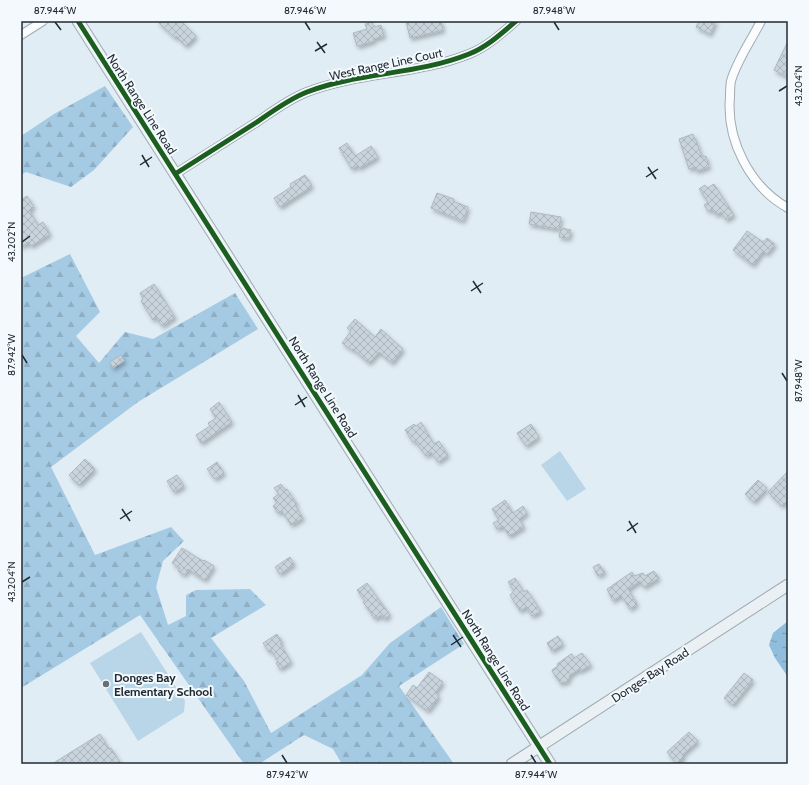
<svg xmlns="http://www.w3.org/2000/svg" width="809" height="785" font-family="Cabin,sans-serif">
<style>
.forest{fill:url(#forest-firs)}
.pitch{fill:#b9d5e8}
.water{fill:url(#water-ripples)}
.building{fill:url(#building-cross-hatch);stroke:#aeb8bf;filter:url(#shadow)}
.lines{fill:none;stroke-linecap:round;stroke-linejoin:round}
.street-casing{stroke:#a1abb2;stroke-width:10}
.secondary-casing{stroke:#a1abb2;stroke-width:13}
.street{stroke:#fafcfe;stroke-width:8}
.secondary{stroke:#eaf0f3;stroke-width:11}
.cycleway-casing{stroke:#f3f9fd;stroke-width:8}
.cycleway{stroke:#1b5e20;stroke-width:5}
.ticks{fill:none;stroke:#212b32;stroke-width:1.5}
.poi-dot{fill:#646f76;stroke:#f3f9fd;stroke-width:1.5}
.labels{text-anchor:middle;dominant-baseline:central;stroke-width:4;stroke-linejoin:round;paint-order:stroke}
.street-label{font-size:12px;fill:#212b32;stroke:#f3f9fd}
.poi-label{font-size:12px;font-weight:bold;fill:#212b32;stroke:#f3f9fd;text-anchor:start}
.neatline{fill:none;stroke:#212b32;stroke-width:1.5}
.ticks-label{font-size:10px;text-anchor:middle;fill:#212b32}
</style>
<defs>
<pattern id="forest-firs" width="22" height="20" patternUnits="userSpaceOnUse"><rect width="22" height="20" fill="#a5cae4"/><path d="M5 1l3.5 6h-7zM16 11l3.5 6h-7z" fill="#8eaec4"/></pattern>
<pattern id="water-ripples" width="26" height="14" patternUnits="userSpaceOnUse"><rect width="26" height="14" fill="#90bddc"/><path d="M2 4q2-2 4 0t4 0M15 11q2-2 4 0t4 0" fill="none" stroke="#759ab3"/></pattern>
<pattern id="building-cross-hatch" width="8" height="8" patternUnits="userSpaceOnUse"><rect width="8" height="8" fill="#c8d3dc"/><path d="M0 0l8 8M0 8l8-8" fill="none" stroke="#acb5bd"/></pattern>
<filter id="shadow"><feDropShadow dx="2" dy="3" stdDeviation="2" flood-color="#0004"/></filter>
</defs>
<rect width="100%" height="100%" fill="#e1edf5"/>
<path class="forest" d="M105 86 133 127 94 170 71 187 26 172 21 175V136L54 114Z
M70 254 100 312 76 336 99 363 125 332 153 339 235 293 258 329 138 402 51 467 95 555 171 527 184 541 163 561 156 587 168 625 186 616V595L196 590 250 589 266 605 211 638 244 681 271 733 362 675 390 643 441 607 464 644 399 686 454 764H342L333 749 304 735 259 764H244L140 615 21 688V278Z"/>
<path class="pitch" d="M560 451 586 489 567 501 541 465Z
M141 632 185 701 184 712 138 741 90 663Z"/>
<path class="water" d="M788 621V677L775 658 769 645 773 633Z"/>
<path class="building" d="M157 21H181L196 36 186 46 176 36 175 38Z
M406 21H441L443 30 410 38Z
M699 21H716L710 34 696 27Z
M372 22 374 27 381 25 384 36 373 39 374 41 357 46 353 33 367 29 365 24Z
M788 41V77L774 70Z
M693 134 695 140H696L702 157 706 156 709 167 696 171 695 167 689 169 679 139Z
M347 143 355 156 371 146 378 157 359 168 358 165 352 169 339 148Z
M305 175 312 186 280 207 274 198 291 187 290 184Z
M714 184 734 215 726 220 721 212 716 215 712 209 708 211 704 205 708 202 699 189 705 185 707 188Z
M437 193 454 199 453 201 468 207 463 221 431 208Z
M27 196 34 207 29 210 38 225 43 222 50 234 31 246 29 242 21 247V200Z
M531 212 561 217 559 229 529 224Z
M561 228 571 230 569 238 559 237Z
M747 231 763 242 767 238 775 244 767 254 763 251 753 265 733 250Z
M154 284 175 317 162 326 156 317 153 320 141 301 143 299 140 293Z
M355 319 375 337 381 329 403 349 392 363 379 352 369 363 353 349 352 350 342 343 351 331 347 328Z
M121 355 124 361 113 368 110 362Z
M219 402 232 422 201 443 196 435 210 426 208 423 216 418 210 409Z
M421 422 434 444 439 441 448 455 438 462 431 452 426 456 415 441 413 442 405 430 414 424 416 426Z
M531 424 539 437 526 446 517 433Z
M85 459 95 469 79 485 69 475Z
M217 462 224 473 215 479 207 469Z
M788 471V500L782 506 768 492Z
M177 475 184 486 174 492 167 481Z
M758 480 767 488 754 502 745 494Z
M281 484 285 490 287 489 297 504 295 505 303 518 291 525 282 511 278 513 273 506 277 503 273 498 279 494 274 488Z
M505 500 513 513 523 506 527 513 519 519 524 527 509 536 503 526 497 529 493 523 499 520 492 509Z
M182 548 203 561 204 560 214 566 205 580 188 569 185 575 178 571 180 568 172 563Z
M290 557 294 564 280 574 275 567Z
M599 564 605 572 598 576 593 567Z
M654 571 659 578 644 587 640 581 628 589 637 604 630 609 621 595 613 601 607 589 632 572 634 576 643 573 645 576Z
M515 578 524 592 527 590 541 611 532 616 526 607 520 611 510 595 514 591 508 582Z
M367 583 390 615 384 619 381 615 375 619 363 602 365 601 357 590Z
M277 634 282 642 280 643 291 662 280 669 276 663 278 662 271 650 269 652 263 643Z
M558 636 563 644 552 651 547 643Z
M582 653 591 665 580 671 579 669 570 675 568 681 566 682H563L561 684 552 671V670L558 666 557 664 571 654H572L574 658Z
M429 672 443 682 435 693 439 696 428 711 406 695 413 685 417 688Z
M744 673 753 680 733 705 724 698Z
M689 732 698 741 682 755 684 757 677 764 667 752Z
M100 734 109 749 111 748 121 764H52Z"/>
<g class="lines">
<defs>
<path id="street" d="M761 21C751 41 737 60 731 81 730 86 730 92 730 97 726 140 750 187 788 208
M21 35 43 21
M175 174C203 156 230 139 257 122 273 111 289 99 307 92 359 72 417 75 469 54 487 47 502 33 516 21"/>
<path id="secondary" d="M78 21 550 764
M512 764 788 585"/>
</defs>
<use href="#street" class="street-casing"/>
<use href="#secondary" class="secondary-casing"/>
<use href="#street" class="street"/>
<use href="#secondary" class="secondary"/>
<defs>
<path id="cycleway" d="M78 21 550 764
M175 174C203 156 230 139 257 122 273 111 289 99 307 92 359 72 417 75 469 54 487 47 502 33 516 21"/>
</defs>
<use href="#cycleway" class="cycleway-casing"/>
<use href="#cycleway" class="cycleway"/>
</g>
<path class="ticks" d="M55 22 61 30M305 22 310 30M554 22 559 30M317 42 325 53M315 51 327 44M779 91 787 86M142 155 149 167M140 165 152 157M648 167 656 179M646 177 658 169M22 242 30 236M473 281 481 293M471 291 483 283M22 355 27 363M782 373 787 381M298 395 305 407M295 405 307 397M122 509 130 521M120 519 132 511M629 521 636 533M627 531 638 523M22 582 30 577M453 635 461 647M451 645 463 637M282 755 287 763M531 755 536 763"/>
<circle class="poi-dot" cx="106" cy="684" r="4"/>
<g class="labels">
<g class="street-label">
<text transform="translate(386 64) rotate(-12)">West Range Line Court</text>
<text transform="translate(142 104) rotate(57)">North Range Line Road</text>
<text transform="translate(323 387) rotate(58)">North Range Line Road</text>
<text transform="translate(496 660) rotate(58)">North Range Line Road</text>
<text transform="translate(650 675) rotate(-33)">Donges Bay Road</text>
</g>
<g class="poi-label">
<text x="114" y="677">Donges Bay<tspan x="114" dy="14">Elementary School</tspan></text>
</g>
</g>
<rect width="809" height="785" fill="none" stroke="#f3f9fd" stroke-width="44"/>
<rect x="22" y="22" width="765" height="741" class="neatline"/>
<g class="ticks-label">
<text x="55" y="14">87.944°W</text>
<text x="305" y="14">87.946°W</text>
<text x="554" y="14">87.948°W</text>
<text transform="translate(798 86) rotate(-90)" y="4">43.204°N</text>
<text transform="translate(11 242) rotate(-90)" y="4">43.202°N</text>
<text transform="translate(11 355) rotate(-90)" y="4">87.942°W</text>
<text transform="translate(798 381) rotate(-90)" y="4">87.948°W</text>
<text transform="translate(11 582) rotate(-90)" y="4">43.204°N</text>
<text x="287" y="778">87.942°W</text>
<text x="536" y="778">87.944°W</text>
</g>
</svg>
